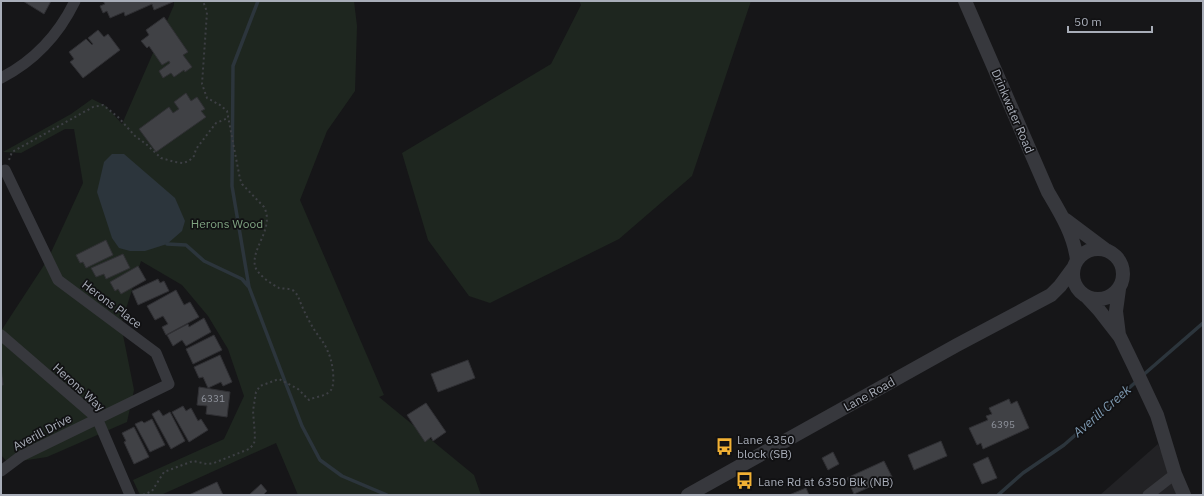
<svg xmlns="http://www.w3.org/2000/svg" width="1204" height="496" font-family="'IBM Plex Sans',sans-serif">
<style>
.built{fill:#222225}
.green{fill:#1e261f}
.water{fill:#2c353c}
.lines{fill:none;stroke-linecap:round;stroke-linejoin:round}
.stream{stroke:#2c353c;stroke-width:3.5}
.building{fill:#404145;stroke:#303034}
.path{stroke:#3d3f44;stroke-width:2;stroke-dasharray:2 3;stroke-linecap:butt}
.minor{stroke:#37383d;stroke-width:11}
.tertiary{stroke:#37383d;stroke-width:14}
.labels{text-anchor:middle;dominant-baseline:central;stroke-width:3.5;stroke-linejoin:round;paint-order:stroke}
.number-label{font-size:10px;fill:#8e929b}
.street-label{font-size:12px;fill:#a8adb8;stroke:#111113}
.park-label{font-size:12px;fill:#7fa381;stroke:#111113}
.poi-label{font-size:12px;fill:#a8adb8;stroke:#111113;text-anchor:start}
.water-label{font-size:13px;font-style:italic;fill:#7f9bb3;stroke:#111113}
</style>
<rect width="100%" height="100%" fill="#161618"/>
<path class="built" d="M1158 444 1179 495H1100Z"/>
<path class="green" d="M174 1H354L357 26 355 91 327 131 300 200 384 395 379 397 474 475 481 495H298L276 443 161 495H140L133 480 224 439 244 396 228 349 208 316 182 285 141 261 121 325 134 390 127 422 47 457 8 463 1 455V331L48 259 83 183 74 129H65L21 153 3 152 71 114 92 99 106 106 122 124 174 5Z
M579 1H751L692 176 619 239 490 303 469 296 428 240 402 153 551 64 581 5Z"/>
<path class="water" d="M112 154H124L175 198 185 221 182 231 167 244 145 251H130L119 248 112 238 97 192 104 162Z"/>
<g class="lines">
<path class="stream" d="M258 1 233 66 232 186 249 287 302 426 320 460 342 476 387 495
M167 244 186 245 204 261 242 279 248 286
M1142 376 1203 323
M998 495 1023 473 1064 445 1137 381"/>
</g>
<path class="building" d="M23 1H51L44 14Z
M103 1H175L154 10 152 4 125 16 124 12 110 18 107 11 103 13 100 6 105 4Z
M164 17 188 52 183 55 192 67 185 72 184 70 174 77 171 73 163 78 159 71 170 63 169 61 162 65 149 46 147 48 141 41 149 35 146 30Z
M98 30 104 37 108 34 120 50 83 78 70 62 74 59 69 52 86 39 92 45 93 44 88 38Z
M186 93 191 101 197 97 205 109 201 111 206 117 156 152 139 129 169 107 173 113 179 109 174 102Z
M106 240 113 255 86 268 83 262 80 263 76 255Z
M123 254 130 268 106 279 104 274 96 277 91 268Z
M138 266 146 280 121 294 118 289 115 291 110 282Z
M158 279 160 283 164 281 169 291 138 305 132 291Z
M176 290 184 305 190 302 199 317 166 335 162 327 168 324 163 316 155 320 147 306Z
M204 318 211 332 186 346 182 340 173 346 167 335 188 324 189 327Z
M214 335 222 350 193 364 186 349Z
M220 355 232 382 223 386 221 382 208 388 203 377 199 378 194 367Z
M468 360 475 378 438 392 431 374Z
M1 368 3 385H1Z
M199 387 230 392 227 417 206 414 207 406 197 405Z
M1009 399 1011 404 1017 401 1029 428 983 449 981 443 977 445 969 428 988 420 986 416 992 414 989 408Z
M426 403 446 432 433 441 431 437 425 442 407 415Z
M183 406 186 411 191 408 198 421 201 419 208 430 189 442 172 412Z
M159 410 163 416 170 412 185 441 171 449 152 414Z
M152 419 165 445 150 452 135 424 142 421 144 423Z
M134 427 149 457 134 464 124 442 126 441 122 433Z
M941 441 947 456 914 470 908 455Z
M833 452 839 464 828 470 822 458Z
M988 457 997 478 982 484 973 464Z
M884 461 892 477 854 494 847 478Z
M217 482 223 495H189Z
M261 484 267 491 263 495H249Z
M806 488 809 495H789Z"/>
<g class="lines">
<path class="path" d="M9 160 12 152 93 107 103 105 118 117 135 136 146 144 161 158 175 162 183 163 189 161 194 156 196 149 216 123 228 118
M143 495 152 491 164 472 193 461 207 464 214 463 249 449 254 444 255 436 253 411 256 392 260 386 279 379 298 389 309 400C316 396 326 397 331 390 336 383 332 359 328 352 325 343 317 335 312 326 308 319 304 311 301 304 299 299 298 295 294 291 290 288 284 289 279 288 271 284 257 274 255 266 251 248 275 228 264 207L242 184 240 179 227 111 220 105 207 98 202 84 207 12 203 1"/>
<path class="minor" d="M1 78C34 61 59 34 75 1
M1 335 97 418 130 495
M1 471 21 456 169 384 156 353 58 280 5 170
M1148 495 1175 474"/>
<path class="tertiary" d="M965 1 1048 192C1061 214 1074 235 1077 260
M1066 220 1106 250
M1073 274a25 25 0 1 1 50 0a25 25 0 1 1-50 0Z
M1119 289 1116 311 1119 335
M1087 297 1099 310 1120 337 1134 366 1157 415 1175 474 1184 495
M688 495 957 345 1051 295 1060 286 1074 267"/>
</g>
<defs>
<symbol id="bus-bare" viewBox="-9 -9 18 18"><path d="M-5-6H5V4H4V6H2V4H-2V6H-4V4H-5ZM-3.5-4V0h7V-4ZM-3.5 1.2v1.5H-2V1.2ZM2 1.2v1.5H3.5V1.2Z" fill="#f2b134" stroke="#111113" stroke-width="2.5" paint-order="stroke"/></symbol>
</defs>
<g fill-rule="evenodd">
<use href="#bus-bare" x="712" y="434" width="25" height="25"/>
<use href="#bus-bare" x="732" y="468" width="25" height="25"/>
</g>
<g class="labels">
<g class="number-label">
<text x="213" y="398">6331</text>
<text x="1003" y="424">6395</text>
</g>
<g class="street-label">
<text transform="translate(1013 111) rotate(67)">Drinkwater Road</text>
<text transform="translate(112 304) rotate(37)">Herons Place</text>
<text transform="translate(79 387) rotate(42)">Herons Way</text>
<text transform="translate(869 394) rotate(-29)">Lane Road</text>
<text transform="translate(42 432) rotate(-28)">Averill Drive</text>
</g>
<g class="park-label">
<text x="227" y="223">Herons Wood</text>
</g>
<g class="poi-label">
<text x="737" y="439">Lane 6350<tspan x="737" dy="14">block (SB)</tspan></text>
<text x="758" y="481">Lane Rd at 6350 Blk (NB)</text>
</g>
<g class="water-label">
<text transform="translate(1102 411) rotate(-41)">Averill Creek</text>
</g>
</g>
<rect width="1204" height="496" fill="none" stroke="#a8adb8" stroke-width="4"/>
<path d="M1068 26v6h84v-6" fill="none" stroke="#a8adb8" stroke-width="2"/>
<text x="1074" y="26" font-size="12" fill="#a8adb8" stroke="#111113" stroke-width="3" paint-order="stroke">50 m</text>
</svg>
